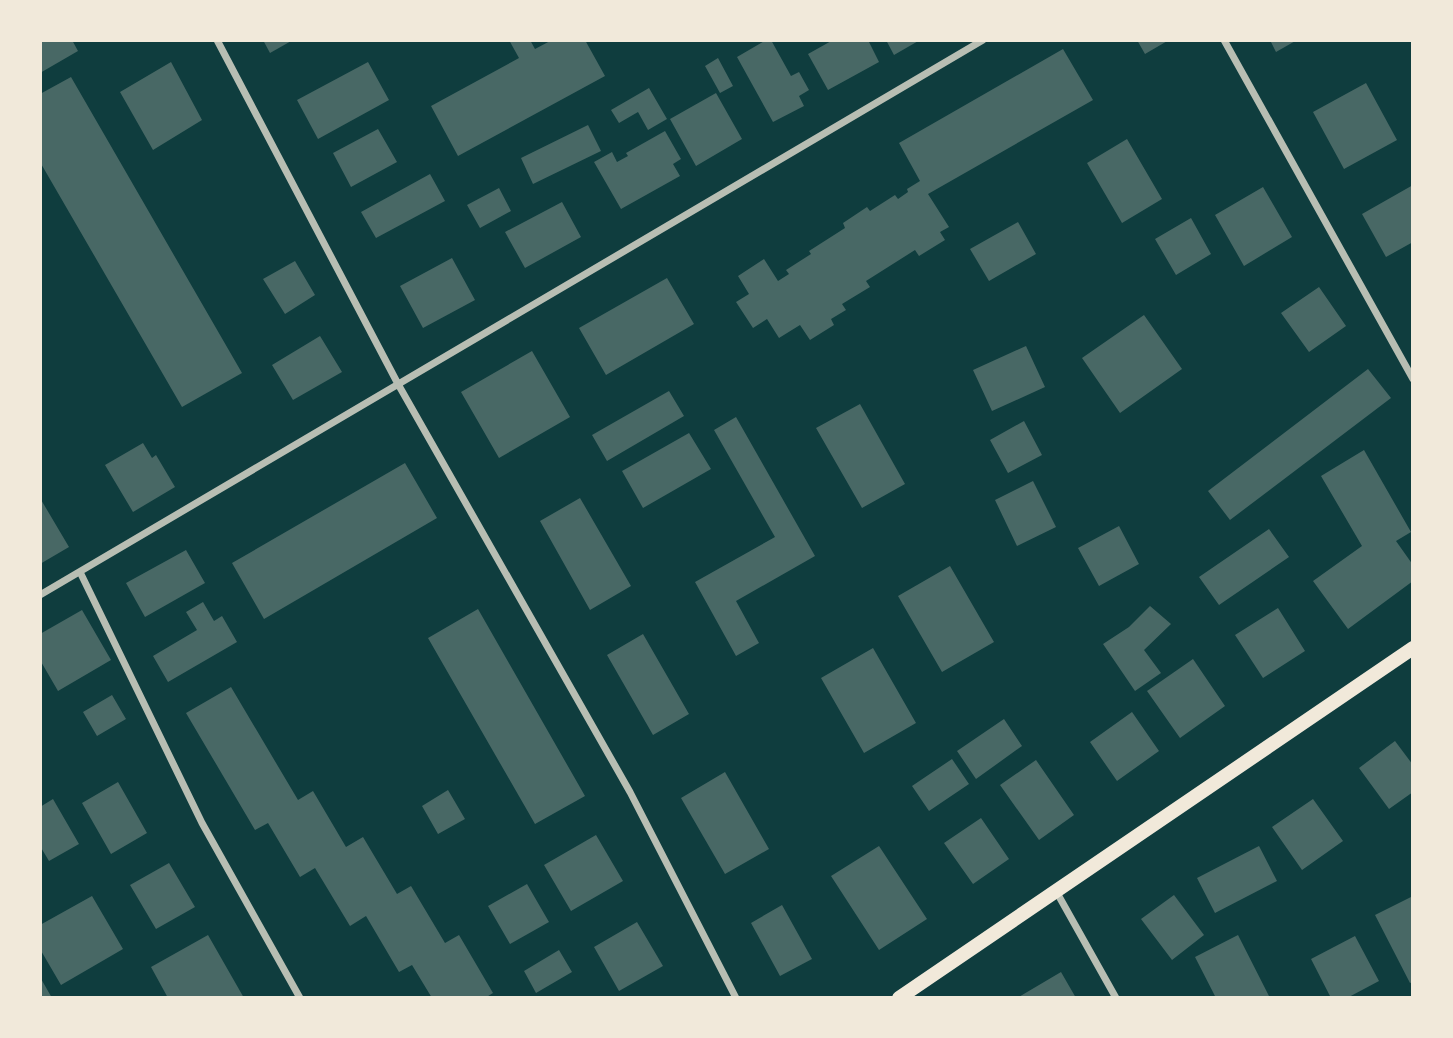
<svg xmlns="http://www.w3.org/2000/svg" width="1453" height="1038" font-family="'Nunito Sans',sans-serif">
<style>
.building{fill:#486865}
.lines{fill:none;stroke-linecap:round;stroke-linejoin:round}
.minor{stroke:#b8beb3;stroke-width:7}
.secondary{stroke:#f1e9da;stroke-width:14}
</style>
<rect width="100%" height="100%" fill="#0f3d3e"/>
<path class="building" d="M40 40H72L78 51 40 73Z
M263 40H293L270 53Z
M509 40H530L535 49 552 40H585L605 76 458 156 431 106 519 58Z
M766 40H771L791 76 799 72 809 90 799 96 804 106 773 122 737 57Z
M833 40H868L879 62 828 90 808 54Z
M886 40H920L894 55Z
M1137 40H1169L1145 54Z
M1270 40H1297L1276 52Z
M1063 49 1093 100 928 194 949 227 940 232 945 240 919 256 915 250 866 281 870 287 842 304 846 310 831 319 834 325 810 340 800 325 779 338 767 319 753 328 736 302 749 294 738 276 764 259 778 281 789 274 786 270 811 254 809 251 845 228 843 223 867 207 870 211 895 195 898 199 908 192 907 189 920 181 899 143Z
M718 58 733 86 720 93 705 66Z
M171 62 202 120 153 150 120 92Z
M368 62 389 100 318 139 297 100Z
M71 77 242 373 182 407 40 162V94Z
M1366 83 1397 140 1344 169 1313 112Z
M649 88 667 119 648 130 638 112 619 123 611 110Z
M716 93 742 139 696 166 670 119Z
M588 125 601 151 533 184 521 158Z
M378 129 397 162 351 187 333 153Z
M665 131 681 159 673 164 680 176 621 209 594 162 612 152 617 162 628 156 626 153Z
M1127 139 1162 199 1122 223 1087 163Z
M430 174 445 201 376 238 361 212Z
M1413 185V242L1386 257 1362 214Z
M1263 187 1292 237 1244 266 1215 215Z
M499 188 511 211 480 228 467 205Z
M562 202 581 237 525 268 505 232Z
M1191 218 1211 254 1176 275 1155 239Z
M1018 222 1036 254 989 281 970 249Z
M452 258 475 300 423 328 400 286Z
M295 261 315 295 285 314 263 279Z
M667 278 694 324 606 375 579 328Z
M1319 287 1346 326 1309 352 1281 313Z
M1144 315 1182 369 1120 413 1082 358Z
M320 336 342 372 293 400 272 365Z
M1026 346 1045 387 992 411 973 370Z
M532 351 570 417 499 458 461 392Z
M1368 369 1391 398 1230 520 1208 491Z
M669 391 684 416 607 461 592 435Z
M860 404 905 484 862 508 816 428Z
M736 417 815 556 736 601 759 643 736 656 695 582 775 537 714 430Z
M1024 421 1042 455 1008 473 990 440Z
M689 433 711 469 643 508 622 471Z
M143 443 152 458 156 455 175 487 133 512 105 465Z
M1364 450 1411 532 1396 541 1413 565V581L1348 629 1313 581 1362 546 1321 476Z
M405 463 437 518 264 619 232 563Z
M1033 481 1056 527 1017 546 995 500Z
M40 498 69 547 40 564Z
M580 498 631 586 590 610 540 521Z
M1119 526 1139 564 1099 586 1078 548Z
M1269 529 1289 557 1219 605 1199 577Z
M186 550 205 583 145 617 126 583Z
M950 566 994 642 942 672 898 596Z
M203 602 214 621 222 616 237 642 168 682 153 656 197 630 186 612Z
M1150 606 1171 624 1144 650 1161 673 1135 691 1103 644 1129 627Z
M1278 608 1305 651 1263 678 1235 635Z
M478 609 585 796 535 824 428 638Z
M82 610 111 660 58 691 40 660V634Z
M643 634 689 714 653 735 607 655Z
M873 648 916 723 864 753 821 678Z
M1193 659 1225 706 1180 738 1147 691Z
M231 687 298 800 313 791 346 847 363 837 397 894 411 886 445 943 459 935 493 993 485 998H432L412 965 399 972 366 916 350 926 315 868 300 877 268 823 255 830 186 713Z
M112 695 126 719 97 736 83 712Z
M1132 712 1159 751 1117 781 1090 742Z
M1004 719 1022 746 976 779 957 751Z
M1395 741 1413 765V792L1389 809 1359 768Z
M952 759 969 784 929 811 912 786Z
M1036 760 1074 815 1039 840 1000 785Z
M725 772 769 849 725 874 681 798Z
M118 782 147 833 111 854 82 803Z
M448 790 465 819 438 834 422 806Z
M53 799 79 844 49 861 40 846V807Z
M1313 799 1343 841 1302 870 1272 827Z
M981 818 1009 859 973 884 944 843Z
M596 835 623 881 571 911 544 865Z
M879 846 927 919 879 950 831 876Z
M1259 846 1277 881 1215 913 1197 878Z
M169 863 195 907 156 929 130 885Z
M527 884 549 922 510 944 488 906Z
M1174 895 1204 935 1172 960 1141 919Z
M92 896 123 949 61 985 40 949V925Z
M1413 896V982L1410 983 1375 915Z
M782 905 812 959 780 976 751 923Z
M637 922 663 966 619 991 594 947Z
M208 935 244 998H168L151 967Z
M1238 935 1270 998H1216L1195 957Z
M1355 936 1379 981 1347 998H1331L1311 959Z
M559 950 572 972 536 993 524 971Z
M1061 972 1076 998H1017Z
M40 977 52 998H40Z"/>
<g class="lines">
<path class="minor" d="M217 40 398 384 630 792 736 998
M1224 40 1413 379
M80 572 202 823 300 998
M40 595 983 40
M1056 891 1116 998"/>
<path class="secondary" d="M899 998 1413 648"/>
</g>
<rect width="1453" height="1038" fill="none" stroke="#f1e9da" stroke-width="84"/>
</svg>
